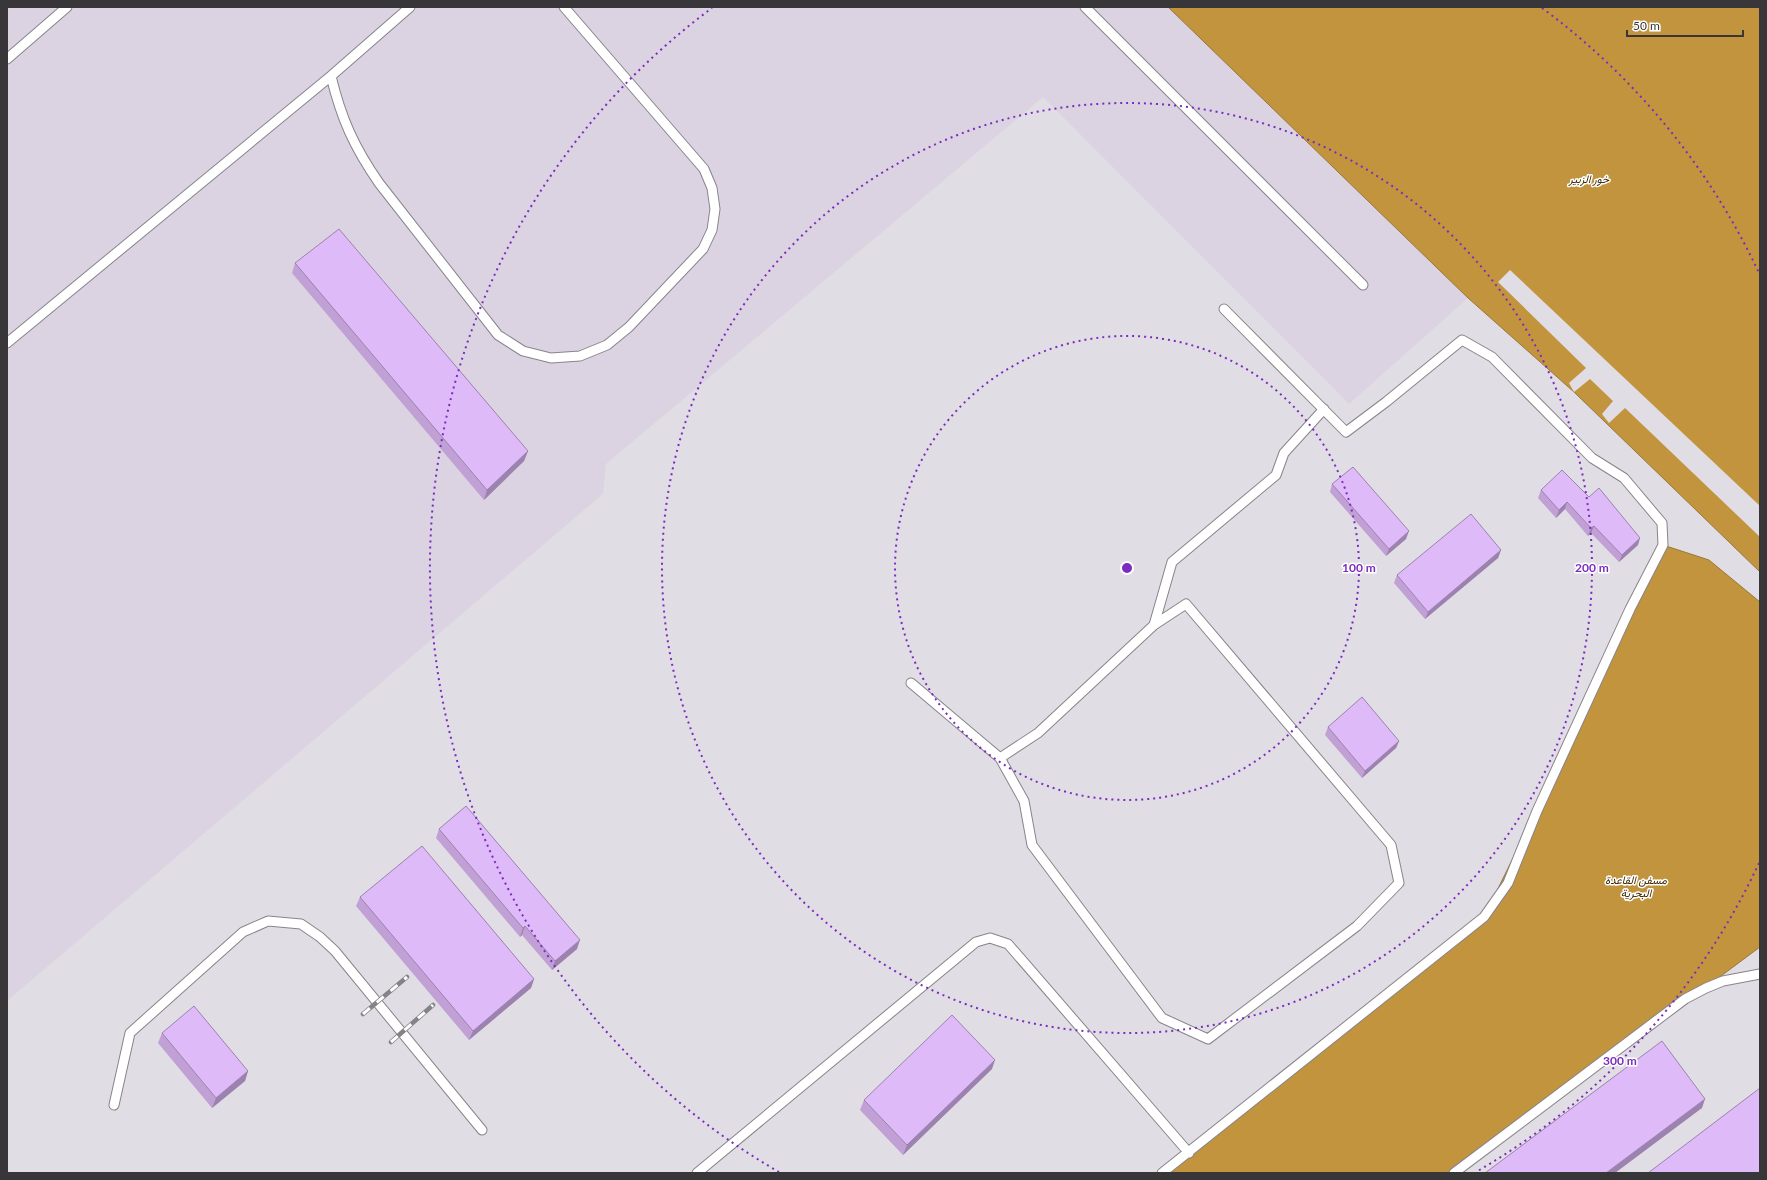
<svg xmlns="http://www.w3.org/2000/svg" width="1767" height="1180" font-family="Lato,Vazirmatn,sans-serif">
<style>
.built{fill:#dbd3e1}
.water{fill:#c2943d;stroke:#99783c}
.pier{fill:#e1dde4}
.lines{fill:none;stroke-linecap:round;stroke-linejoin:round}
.lane-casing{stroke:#88848a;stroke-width:11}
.lane{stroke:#fff;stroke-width:9}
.rail-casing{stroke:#868388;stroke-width:4.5}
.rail{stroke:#fff;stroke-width:3;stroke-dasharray:9;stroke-linecap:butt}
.wall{fill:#c0a0d5}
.shaded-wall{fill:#9c82ae}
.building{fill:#dfbaf8;stroke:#9c82ae}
.ring{fill:none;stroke:#7b2cbf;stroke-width:2;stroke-dasharray:2 4}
.labels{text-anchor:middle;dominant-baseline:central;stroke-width:3;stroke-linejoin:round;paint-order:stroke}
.water-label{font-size:11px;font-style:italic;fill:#3e2a04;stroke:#fff}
.centre{fill:#7b2cbf;stroke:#fff;stroke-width:2}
.ring-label{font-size:12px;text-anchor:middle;font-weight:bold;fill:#7b2cbf;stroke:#fff;stroke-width:3;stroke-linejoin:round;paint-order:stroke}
</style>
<rect width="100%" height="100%" fill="#e1dde4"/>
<path class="built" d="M7 7H1168L1468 298 1349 404 1043 97 606 464 603 494 7 1001Z"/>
<path class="water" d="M1168 7H1760V572L1574 392 1468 298Z
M1663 545 1709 560 1760 602V947L1456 1173H1161L1484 917 1548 787Z"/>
<path class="pier" d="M1510 270 1760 506V537L1625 408 1609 423 1602 414 1613 401 1590 379 1574 392 1569 383 1586 368 1498 282Z"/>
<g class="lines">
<defs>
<path id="lane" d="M1085 7 1363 285
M7 59 67 7
M331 76C341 118 354 147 379 183L498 335 523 351 551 358 580 356 607 345 629 327 703 249 712 230 715 209 712 188 704 169 564 7
M7 343 331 76 410 7
M911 683 1000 758 1038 733 1154 625 1172 562 1276 475 1284 453 1324 409
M1000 758 1024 801 1032 845 1162 1018 1208 1039 1357 926 1399 883 1391 845 1186 604 1154 625
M114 1105 130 1033 243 932 268 921 301 924 320 937 335 951 482 1130
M697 1173 976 942 990 938 1008 944 1189 1153
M1162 1173 1484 917 1508 883 1537 811 1630 609 1663 545 1662 523 1624 478 1592 458 1492 357 1462 340 1386 402 1346 432 1224 309
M1454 1173 1685 999 1706 988 1723 981 1760 974"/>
</defs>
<use href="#lane" class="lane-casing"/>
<use href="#lane" class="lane"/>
<defs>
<path id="rail" d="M363 1014 407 977
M391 1042 433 1005"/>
</defs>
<use href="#rail" class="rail-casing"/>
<use href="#rail" class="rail"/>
</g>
<path class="wall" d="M295 263 528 451 524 461 484 500 292 273Z
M1332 484 1406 539 1386 556 1330 492Z
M1541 490 1589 497 1638 545 1619 562 1591 533 1588 536 1565 509 1556 518 1538 498Z
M1501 550 1498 558 1425 619 1394 583 1397 575Z
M1328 727 1399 741 1396 748 1362 778 1325 735Z
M439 829 577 949 552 970 522 935 520 937 436 838Z
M360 897 534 979 531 988 469 1040 356 906Z
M162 1033 248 1071 245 1081 212 1108 158 1043Z
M992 1069 903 1155 860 1110 864 1100Z"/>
<path class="shaded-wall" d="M528 451 524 461 484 500 487 490Z
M1567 502 1565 509 1556 518 1559 510Z
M1594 526 1591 533 1588 536 1591 528Z
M1409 531 1406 539 1386 556 1389 549Z
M1640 538 1638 545 1619 562 1622 555Z
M1501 550 1498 558 1425 619 1428 612Z
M1399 741 1396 748 1362 778 1365 771Z
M525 926 522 935 520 937 523 928Z
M580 940 577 949 552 970 555 961Z
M534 979 531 988 469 1040 473 1031Z
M995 1060 992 1069 903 1155 907 1145Z
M248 1071 245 1081 212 1108 216 1098Z
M1705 1099 1702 1108 1615 1173H1606Z"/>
<path class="building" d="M339 229 528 451 487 490 295 263Z
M1353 467 1409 531 1389 549 1332 484Z
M1562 470 1589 497 1599 488 1640 538 1622 555 1594 526 1591 528 1567 502 1559 510 1541 490Z
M1471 514 1501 550 1428 612 1397 575Z
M1362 697 1399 741 1365 771 1328 727Z
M466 806 580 940 555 961 525 926 523 928 439 829Z
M422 846 534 979 473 1031 360 897Z
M194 1006 248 1071 216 1098 162 1033Z
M952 1015 995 1060 907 1145 864 1100Z
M1662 1041 1705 1099 1606 1173H1485Z
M1760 1088V1172L1759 1173H1648Z"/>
<g class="ring">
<circle cx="1127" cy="568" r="232"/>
<circle cx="1127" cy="568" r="465"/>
<path d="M1759 863A697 697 0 0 1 1476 1172M779 1172A697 697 0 0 1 712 8M1542 8A697 697 0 0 1 1759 273"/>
</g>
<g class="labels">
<g class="water-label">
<text x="1589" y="178">خور الزبير</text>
<text x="1636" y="879">مسفن القاعدة<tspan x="1636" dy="13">البحرية</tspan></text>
</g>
</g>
<circle cx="1127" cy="568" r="6" class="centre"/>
<g class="ring-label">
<text x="1359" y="572">100 m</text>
<text x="1592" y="572">200 m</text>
<text x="1620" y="1065">300 m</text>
</g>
<rect width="1767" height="1180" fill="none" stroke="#383639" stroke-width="16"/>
<path d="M1627 30v6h116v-6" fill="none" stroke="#383639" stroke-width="2"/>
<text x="1633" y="30" font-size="12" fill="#383639" stroke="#ffffff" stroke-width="3" paint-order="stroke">50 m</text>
</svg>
